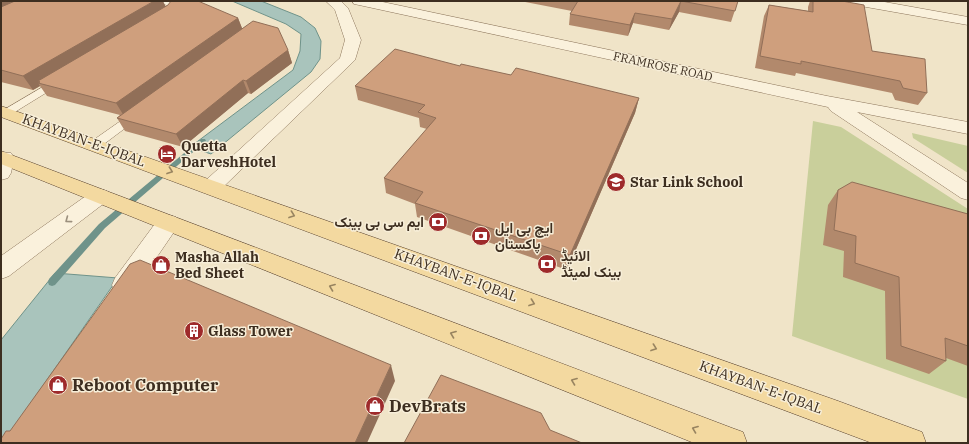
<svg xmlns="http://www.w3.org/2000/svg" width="969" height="444" font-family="'IBM Plex Serif',Vazirmatn,serif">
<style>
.green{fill:#c9cf9b}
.water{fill:#a9c4bc;stroke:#6f938a}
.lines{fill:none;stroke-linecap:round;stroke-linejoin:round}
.stream{fill:#6f938a;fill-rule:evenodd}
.service-casing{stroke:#8d765c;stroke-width:1}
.minor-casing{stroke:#8d765c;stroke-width:1}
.primary-casing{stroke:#5b4430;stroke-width:1}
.service{fill:#faf1dc;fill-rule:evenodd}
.minor{fill:#faf1dc;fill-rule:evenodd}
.primary{fill:#f3d9a0;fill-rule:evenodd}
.wall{fill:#b2896c}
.shaded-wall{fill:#916f58}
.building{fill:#cf9f7d;stroke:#916f58}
.oneway{stroke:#988460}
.oneway2{stroke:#9c907e}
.labels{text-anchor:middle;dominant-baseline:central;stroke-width:3;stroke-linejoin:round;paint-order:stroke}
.far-street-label{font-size:12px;fill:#3d2e20;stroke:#f7eed8}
.street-label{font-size:14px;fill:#3d2e20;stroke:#f7eed8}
.poi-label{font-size:14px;font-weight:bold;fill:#3d2e20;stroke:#f7eed8;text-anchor:start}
.near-poi-label{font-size:17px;font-weight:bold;fill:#3d2e20;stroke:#f7eed8;text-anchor:start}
</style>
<rect width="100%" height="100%" fill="#f0e4c8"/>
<path class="green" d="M813 121 841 127 968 209V399L792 336Z
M912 133 968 146V173L913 138Z"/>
<path class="water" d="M232 1H261L301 17 315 28 321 41 320 59 311 72 211 154 190 147 293 70 300 51 301 34 286 24Z
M55 273 118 278 3 443H1V340Z"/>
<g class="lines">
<path class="stream" d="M201 139H205L206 141 105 228 55 285 52 286 49 285 48 282 49 279 99 224Z"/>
<defs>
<path id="service" d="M158 1H170L175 3 177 9 168 19H162L160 17 168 9V6Z
M58 78 62 79 63 81 62 83 10 115 6 116 1 114 2 111Z
M136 112 140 113 142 115 140 117 100 147H92L90 144 92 141 132 113Z"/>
<path id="minor" d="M326 1H341L348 8 361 40 355 60 219 191 212 193 205 191 202 186 205 181 340 58 345 40 335 10Z
M352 1H378L827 96 968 122V134L857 112 968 183V200L961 198 831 111 828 107 359 5 354 4Z
M848 1H879L968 17V25L855 5 850 4Z
M1 152 11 153 14 158 11 173 8 178 1 180Z
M100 189 107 191 111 196 107 201 9 276 1 279V256L93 191Z
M168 215 176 217 179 223 176 229 133 292 124 295 115 292 112 285 115 278 160 217Z"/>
<path id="primary" d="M1 106 838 401 922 432 926 443H872L1 117Z
M1 151 732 428 743 432 747 443H694L1 164Z"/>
</defs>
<use href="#service" class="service-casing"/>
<use href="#minor" class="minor-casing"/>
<use href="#primary" class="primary-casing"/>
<use href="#service" class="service"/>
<use href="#minor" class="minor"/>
<use href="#primary" class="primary"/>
</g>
<path class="wall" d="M1 1 166 7 238 18 242 28 288 50 292 63 251 94 248 93 183 147 125 131 117 118 120 115 47 96 40 86 33 90 1 82Z
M520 1H738L731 22 679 12 669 30 633 23 628 36 569 25 570 14 572 11Z
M810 1H842L872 51 927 93 918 105 895 100 892 93 796 73 795 76 755 68 764 16 769 5 808 11V7Z
M460 66 511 75 639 98 635 113 567 270 417 217 415 204 386 193 384 178 427 129 420 127 419 118 358 100 355 86Z
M838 190 968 214V366L946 358V361L929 374 886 359 885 291 843 277 844 251 823 245 828 205Z"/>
<path class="shaded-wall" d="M1 1H34L1 16Z
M154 1H163L166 7 40 82 38 81 40 84 38 83 40 86 33 90 23 76Z
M681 1 679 12 669 30 672 19Z
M635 13 633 23 628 36 630 25Z
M238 18 243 31 124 116 116 103Z
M288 50 292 63 251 94 246 81Z
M243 80 248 93 183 147 176 134Z
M639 98 635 113 567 270 570 255Z
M391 365 395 381 367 443H355Z"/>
<path class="building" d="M15 1H154L23 76 1 70V7Z
M171 1H198L238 18 116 103 38 83 40 82 38 81 168 5Z
M577 1H738L735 11 681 1 672 19 635 13 630 25 570 14 578 1Z
M813 1H842L864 5 872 51 925 59 927 93 903 88 900 81 801 61V64L760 56 769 5 813 12Z
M253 21 278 28 288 50 246 81 243 80 176 134 117 118Z
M395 49 460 66 461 64 511 75 516 68 639 98 570 255 415 203 423 192 384 178 436 118 418 112 425 105 355 86Z
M852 182 968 214V346L945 338 946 361 901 346 899 277 855 263 856 236 834 230 838 190Z
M140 260 391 365 355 443H1V439L6 431H10L130 264Z
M441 375 541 413 550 430 582 443H404Z"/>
<defs><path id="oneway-chevron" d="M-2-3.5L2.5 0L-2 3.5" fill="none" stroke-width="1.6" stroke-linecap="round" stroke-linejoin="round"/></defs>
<g class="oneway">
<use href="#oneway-chevron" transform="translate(170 171) rotate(20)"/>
<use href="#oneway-chevron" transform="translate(292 215) rotate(20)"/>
<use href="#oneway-chevron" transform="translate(332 287) rotate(-159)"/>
<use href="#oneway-chevron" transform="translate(532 303) rotate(20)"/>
<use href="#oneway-chevron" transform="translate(453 334) rotate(-159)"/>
<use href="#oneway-chevron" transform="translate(654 348) rotate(20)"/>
<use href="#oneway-chevron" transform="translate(574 381) rotate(-159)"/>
<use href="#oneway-chevron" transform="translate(695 429) rotate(-159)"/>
</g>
<use class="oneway2" href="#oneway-chevron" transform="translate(68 220) rotate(143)"/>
<defs>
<symbol id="hotel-disc" viewBox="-11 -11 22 22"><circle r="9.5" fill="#9e2a2b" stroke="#f7eed8"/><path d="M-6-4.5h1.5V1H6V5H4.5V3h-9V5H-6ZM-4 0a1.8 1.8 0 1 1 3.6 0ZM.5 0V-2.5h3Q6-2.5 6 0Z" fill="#fff"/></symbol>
<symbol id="school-disc" viewBox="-11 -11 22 22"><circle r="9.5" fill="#9e2a2b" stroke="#f7eed8"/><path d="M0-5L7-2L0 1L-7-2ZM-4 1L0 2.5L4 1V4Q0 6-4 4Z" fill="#fff"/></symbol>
<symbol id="bank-disc" viewBox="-11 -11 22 22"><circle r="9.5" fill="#9e2a2b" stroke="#f7eed8"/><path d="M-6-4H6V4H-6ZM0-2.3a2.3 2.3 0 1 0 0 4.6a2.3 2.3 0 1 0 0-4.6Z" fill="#fff"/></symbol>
<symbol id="shop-disc" viewBox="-11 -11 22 22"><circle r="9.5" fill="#9e2a2b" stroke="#f7eed8"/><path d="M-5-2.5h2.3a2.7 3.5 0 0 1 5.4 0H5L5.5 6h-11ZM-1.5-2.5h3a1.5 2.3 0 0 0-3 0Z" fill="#fff"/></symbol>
<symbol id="building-disc" viewBox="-11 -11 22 22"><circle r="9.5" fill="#9e2a2b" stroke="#f7eed8"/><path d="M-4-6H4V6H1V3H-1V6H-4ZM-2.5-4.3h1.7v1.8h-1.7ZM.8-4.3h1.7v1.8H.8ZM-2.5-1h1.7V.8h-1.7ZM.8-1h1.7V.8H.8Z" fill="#fff"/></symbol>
</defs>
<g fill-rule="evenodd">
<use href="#hotel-disc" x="156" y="143" width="22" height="22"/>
<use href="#school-disc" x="605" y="171" width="22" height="22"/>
<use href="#bank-disc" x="427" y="211" width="22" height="22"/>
<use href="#bank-disc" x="470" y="225" width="22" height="22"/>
<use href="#bank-disc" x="536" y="253" width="22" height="22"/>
<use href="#shop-disc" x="150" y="254" width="22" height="22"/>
<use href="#building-disc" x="183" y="320" width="22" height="22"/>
<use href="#shop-disc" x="47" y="374" width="22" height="22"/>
<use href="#shop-disc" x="364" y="395" width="22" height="22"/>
</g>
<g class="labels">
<g class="far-street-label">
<text transform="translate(663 66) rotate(12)">FRAMROSE ROAD</text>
</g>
<g class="street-label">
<text transform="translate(84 140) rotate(20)">KHAYBAN-E-IQBAL</text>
<text transform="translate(456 275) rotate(20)">KHAYBAN-E-IQBAL</text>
<text transform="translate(761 387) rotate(20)">KHAYBAN-E-IQBAL</text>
</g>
<g class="poi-label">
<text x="181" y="146">Quetta<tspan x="181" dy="16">DarveshHotel</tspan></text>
<text x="630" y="182">Star Link School</text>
<text x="424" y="222" text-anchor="end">ایم سی بی بینک</text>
<text x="495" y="228">ایچ بی ایل<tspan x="495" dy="16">پاکستان</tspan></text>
<text x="561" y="256">الائیڈ<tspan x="561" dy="16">بینک لمیٹڈ</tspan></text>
<text x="175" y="257">Masha Allah<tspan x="175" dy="16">Bed Sheet</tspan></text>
<text x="208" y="331">Glass Tower</text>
</g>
<g class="near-poi-label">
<text x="72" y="385">Reboot Computer</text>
<text x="389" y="406">DevBrats</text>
</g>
</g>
<rect width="969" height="444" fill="none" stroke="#3d2e20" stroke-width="4"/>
</svg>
